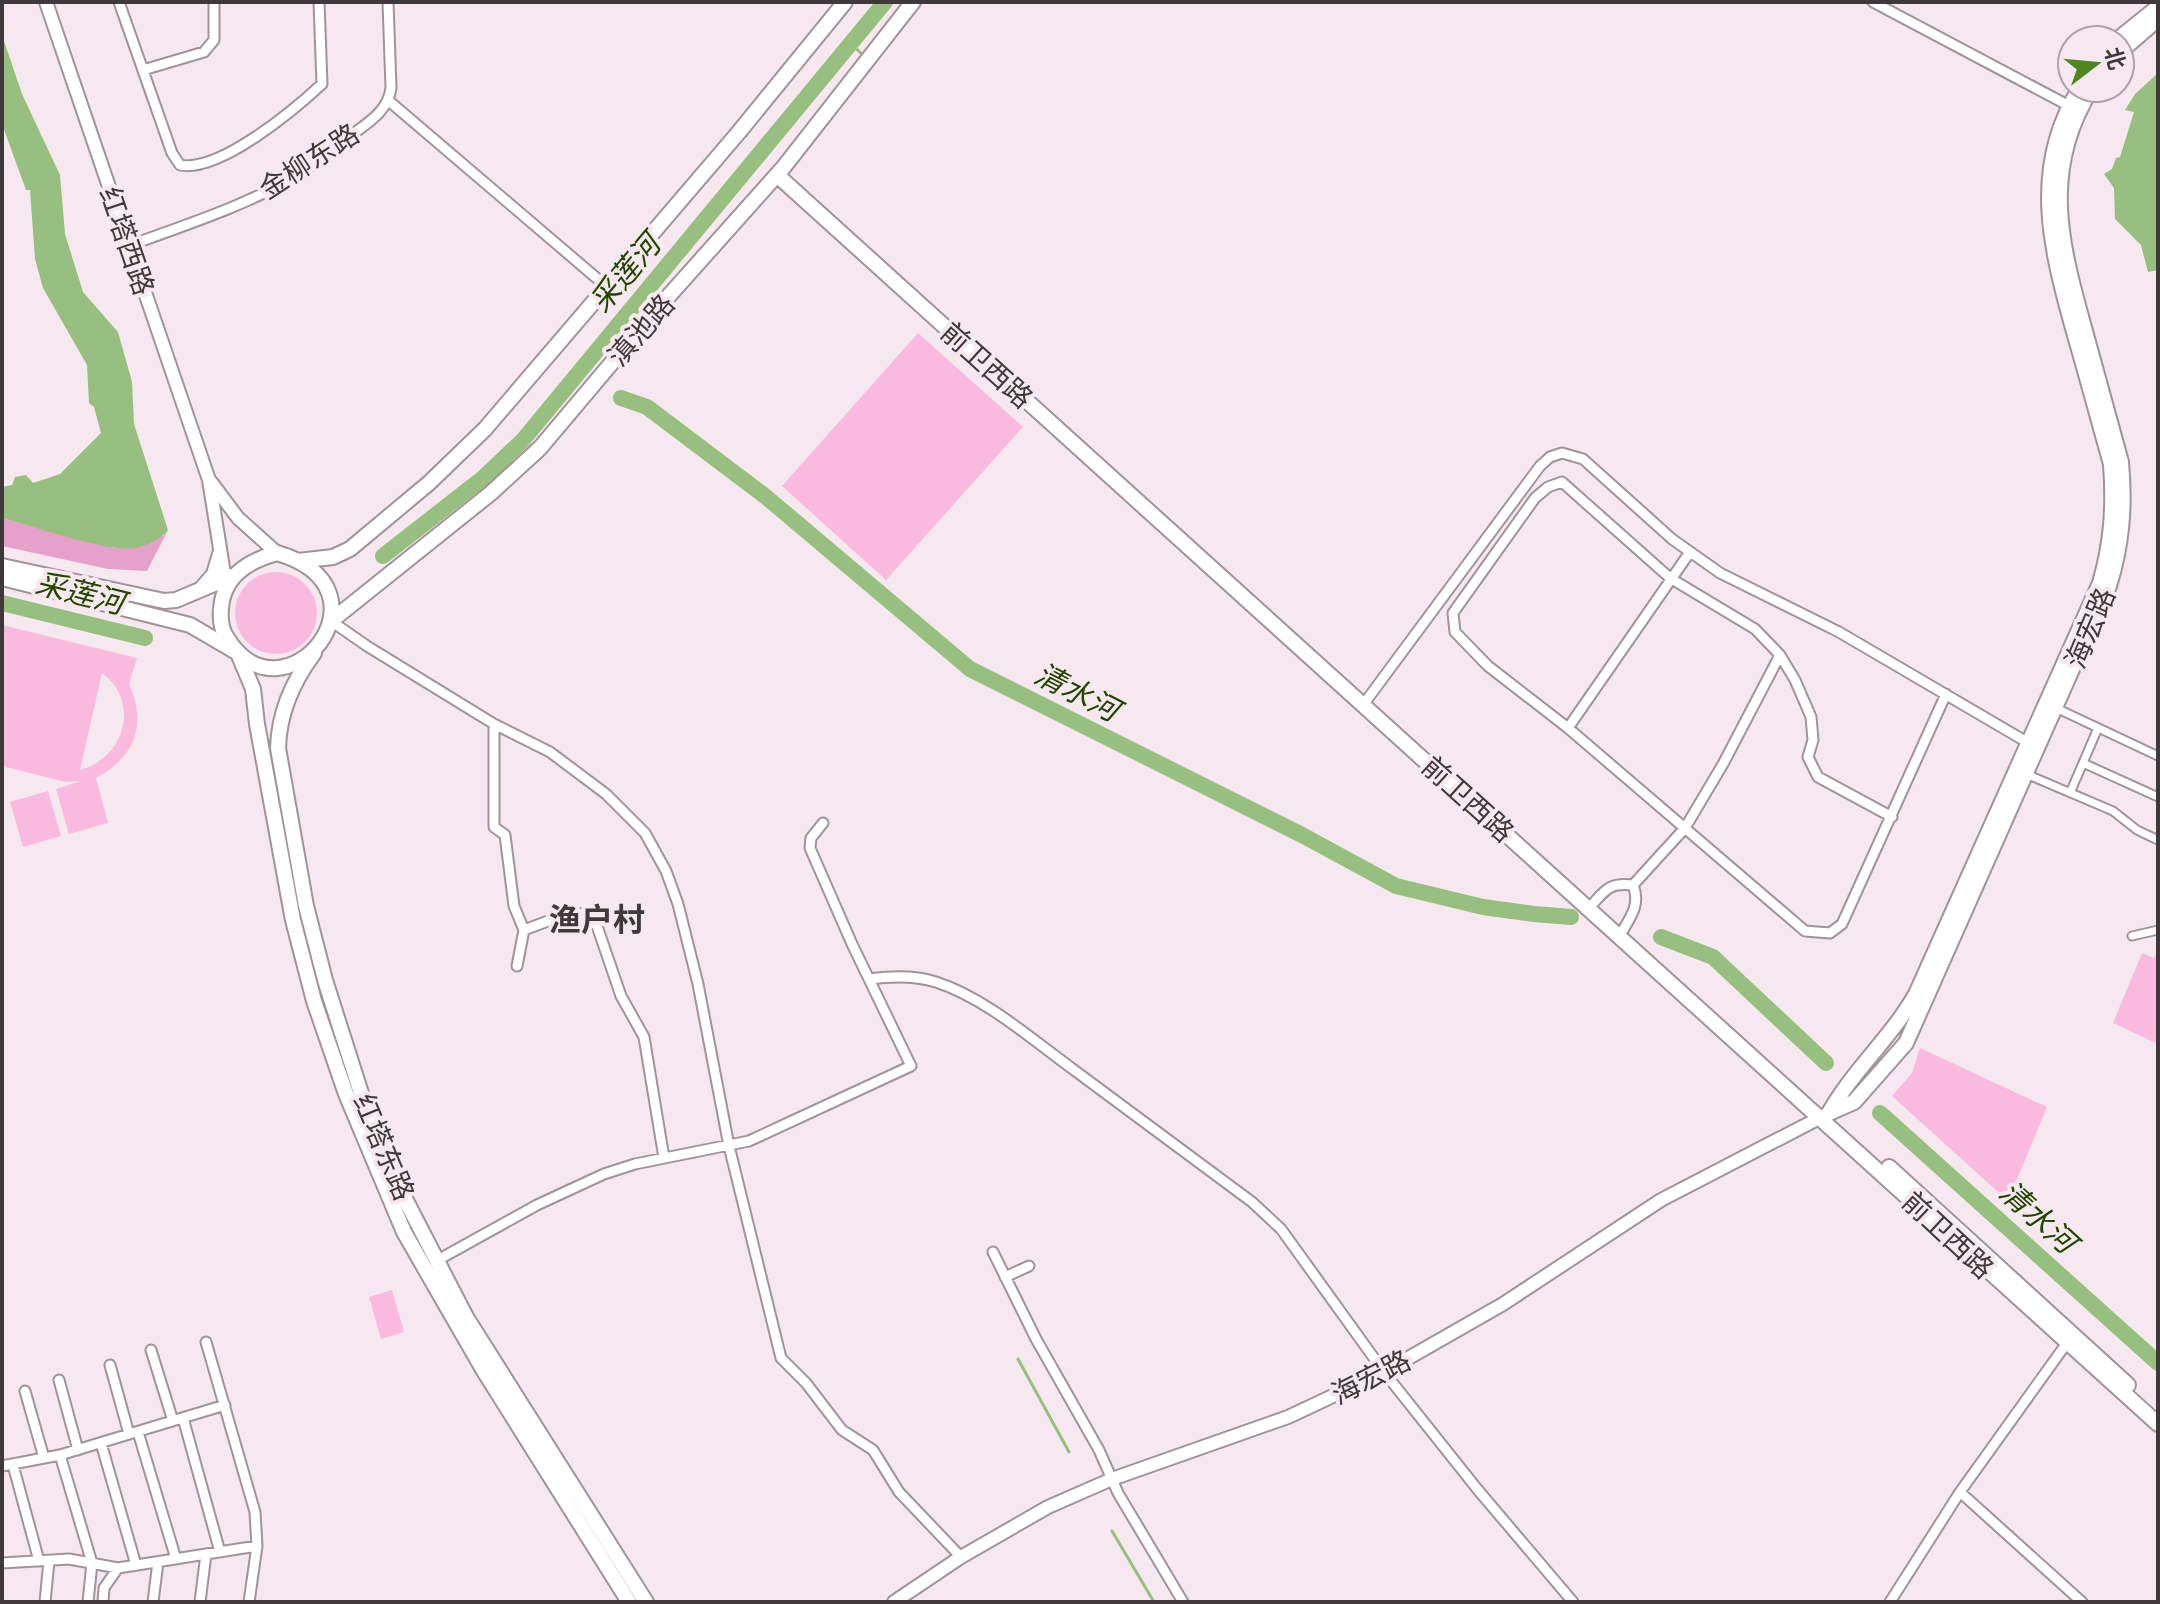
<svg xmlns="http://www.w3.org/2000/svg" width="2160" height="1604" font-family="'Space Grotesk','Noto Sans SC',sans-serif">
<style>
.green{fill:#fabadf;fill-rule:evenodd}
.forest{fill:#e6a1ca}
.water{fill:#98bf7f}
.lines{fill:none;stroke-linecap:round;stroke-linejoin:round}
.stream{stroke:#98bf7f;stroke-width:3}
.river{stroke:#98bf7f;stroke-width:16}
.pedestrian-casing{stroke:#a0939a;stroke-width:11}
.minor-casing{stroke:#a0939a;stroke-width:13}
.tertiary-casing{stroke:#a0939a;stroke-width:16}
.secondary-casing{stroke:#a0939a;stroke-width:18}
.primary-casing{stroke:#a0939a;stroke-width:18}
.pedestrian{stroke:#fff;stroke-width:7}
.minor{stroke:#fff;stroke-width:9}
.tertiary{stroke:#fff;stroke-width:12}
.secondary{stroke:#fff;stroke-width:14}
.primary{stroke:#fff;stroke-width:14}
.labels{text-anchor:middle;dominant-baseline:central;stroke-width:8;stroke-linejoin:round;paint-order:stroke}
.street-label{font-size:28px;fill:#3f393c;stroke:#f6e8ef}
.water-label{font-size:30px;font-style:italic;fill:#240;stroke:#f6e8ef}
.quarter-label{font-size:32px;font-weight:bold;fill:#3f393c;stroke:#f6e8ef}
</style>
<rect width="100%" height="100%" fill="#f6e8ef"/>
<path class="green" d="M918 333 1023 427 886 580 782 486Z
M235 613a41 41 0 1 1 82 0a41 41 0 1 1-82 0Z
M2 625 137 658 129 684C148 725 134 758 96 778L108 823 69 834 56 789 81 781 66 782 2 766ZM102 673C141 702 125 758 80 770Z
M48 791 61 836 23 847 10 802Z
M2158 950V1044L2113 1023 2142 953 2154 958Z
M1920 1048 2047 1107 2008 1201 1892 1096 1912 1073Z
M392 1290 404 1332 381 1339 369 1297Z"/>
<path class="forest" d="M2 518 115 548 163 536 168 530 147 571 108 569 2 546Z"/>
<path class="water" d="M2 35 22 94 60 175 65 234 83 292 118 332 132 382 134 424 168 530C162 538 147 546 136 548 108 553 33 526 2 518V487L12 485 15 477 26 475 33 483 60 474 101 433 94 407 89 403 87 365 43 288 35 259 30 190H26L2 124Z
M2158 73V270L2148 272 2141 245 2115 219 2114 188 2104 174 2112 169 2116 158 2120 157 2134 112 2125 110 2135 94Z"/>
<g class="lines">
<path class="stream" d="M850 43 864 56
M1018 1359 1069 1452
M1112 1531 1154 1602"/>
<path class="river" d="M621 398 647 407 765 496 970 669 1302 835 1396 886 1483 907 1534 914 1571 917
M383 556 483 478 523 440 885 2
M2 603 145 638
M1661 937 1713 957 1826 1063
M1880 1113 2158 1363"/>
<defs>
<path id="pedestrian" d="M2056 708 2158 756
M2083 763 2158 797
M2026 774 2113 811 2137 830 2158 840
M2070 793 2098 728
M2132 936 2158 930"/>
<path id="minor" d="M119 2 172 153 180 165C219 173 294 110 322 84L319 2
M1873 2 2075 109
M143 70 204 52 214 40V2
M389 101 607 287
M128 246C182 226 239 208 289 180 310 168 329 152 349 137 367 123 388 112 391 88L388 2
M331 621 367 646 494 724 550 752 606 794 645 833 666 871 678 904 698 984 729 1146 781 1358 806 1383 842 1430 873 1450 899 1492 961 1557
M1363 705 1540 466 1550 457 1562 453 1583 459 1672 539 1720 573 1839 632 2032 745
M494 724V827L505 835 514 906 524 930 517 966
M1568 728 1690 552
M1892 817 1818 777 1808 757 1813 740 1811 717 1795 680 1780 655 1755 629 1670 578 1562 482 1548 487 1535 498 1453 613 1455 632 1488 666 1568 728 1805 931 1830 933 1842 924 1946 694
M1633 885 1685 828 1723 764 1780 655
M1589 908C1605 891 1608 882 1633 885 1641 905 1630 918 1620 935
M524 930 572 912 586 915 597 926 621 996 644 1037 664 1158
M869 979C892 976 914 975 936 982 985 998 1029 1037 1070 1067 1131 1112 1192 1157 1252 1202L1281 1229 1384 1372 1478 1490 1573 1602
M993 1252 1036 1339 1099 1450 1118 1493 1183 1602
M436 1261 537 1205 604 1174 635 1164 749 1141 911 1066 852 944 810 848 811 838 823 823
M1005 1277 1029 1266
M206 1342 255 1512 257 1546 249 1602
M151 1350 173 1421
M110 1365 129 1434
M59 1380 78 1450
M25 1391 44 1458
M183 1418 220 1552
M138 1432 176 1559
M101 1443 136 1565
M60 1455 92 1563 88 1602
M13 1465 39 1561
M2 1466 60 1455 225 1405
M1960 1492 2082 1602
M2 1563 69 1559 118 1568 257 1546
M45 1602 49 1561
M103 1602 104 1588 118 1568
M153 1602 158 1562
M200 1602 206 1554
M1890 1602 1960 1492 2069 1340"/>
<path id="tertiary" d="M46 2 209 480 226 586
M211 482 238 518 277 553
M199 590 213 574 219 554
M894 1602 961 1557 1048 1507 1112 1479 1288 1417 1384 1372 1503 1304 1661 1200 1827 1114"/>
<path id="secondary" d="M2117 40 2158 7
M2120 52 2158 19
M777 175 2158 1424
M2 566 164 601 176 600 233 576
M2 578 190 625 238 653 253 689 257 724 293 920 314 1001 346 1094 404 1232 439 1293 484 1371 629 1602
M314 653C293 681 279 712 278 748L306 906 325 980 367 1112 402 1193 466 1317 646 1602
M1829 1113 1854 1102 1906 1043 2109 586C2122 544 2125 506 2121 462 2109 418 2097 375 2085 331 2061 245 2040 170 2092 88
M1829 1113C1853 1070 1891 1038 1916 994L2100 583C2112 542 2114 506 2111 464 2099 422 2088 380 2076 339 2052 253 2028 170 2080 88
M1889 1167 2128 1385"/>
<path id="primary" d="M277 553C401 589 283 729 227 638 221 629 220 619 221 609 223 576 248 561 277 553Z
M298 561 333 557 350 549 429 483 485 429 739 132 845 2
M331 621 491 493 540 448 658 308 783 168 913 2"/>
</defs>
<use href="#pedestrian" class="pedestrian-casing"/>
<use href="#minor" class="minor-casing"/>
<use href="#tertiary" class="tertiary-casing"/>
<use href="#secondary" class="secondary-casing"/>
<use href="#primary" class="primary-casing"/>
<use href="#pedestrian" class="pedestrian"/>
<use href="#minor" class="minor"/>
<use href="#tertiary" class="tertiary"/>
<use href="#secondary" class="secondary"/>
<use href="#primary" class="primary"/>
</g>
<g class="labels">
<g class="street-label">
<text transform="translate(309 161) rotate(-33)">金柳东路</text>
<text transform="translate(127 241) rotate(71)">红塔西路</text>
<text transform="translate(641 330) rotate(-49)">滇池路</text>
<text transform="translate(987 365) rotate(42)">前卫西路</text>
<text transform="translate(2090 628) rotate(-67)">海宏路</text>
<text transform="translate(1468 799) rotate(42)">前卫西路</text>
<text transform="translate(384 1147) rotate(67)">红塔东路</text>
<text transform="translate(1948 1235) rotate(43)">前卫西路</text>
<text transform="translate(1371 1377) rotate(-27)">海宏路</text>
</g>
<g class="water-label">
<text transform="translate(625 273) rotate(-50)">采莲河</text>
<text transform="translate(80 593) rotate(14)">采莲河</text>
<text transform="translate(1077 692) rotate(27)">清水河</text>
<text transform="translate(2038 1217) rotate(42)">清水河</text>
</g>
<g class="quarter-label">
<text x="597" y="920">渔户村</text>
</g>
</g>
<rect width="2160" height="1604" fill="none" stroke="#3f393c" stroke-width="8"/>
<g transform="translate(2096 64) rotate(74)"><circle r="38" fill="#f6e8ef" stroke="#ada2a7" stroke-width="2"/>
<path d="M0-6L14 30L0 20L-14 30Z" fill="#50861f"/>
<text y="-12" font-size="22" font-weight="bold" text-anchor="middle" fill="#3f393c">北</text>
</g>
</svg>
